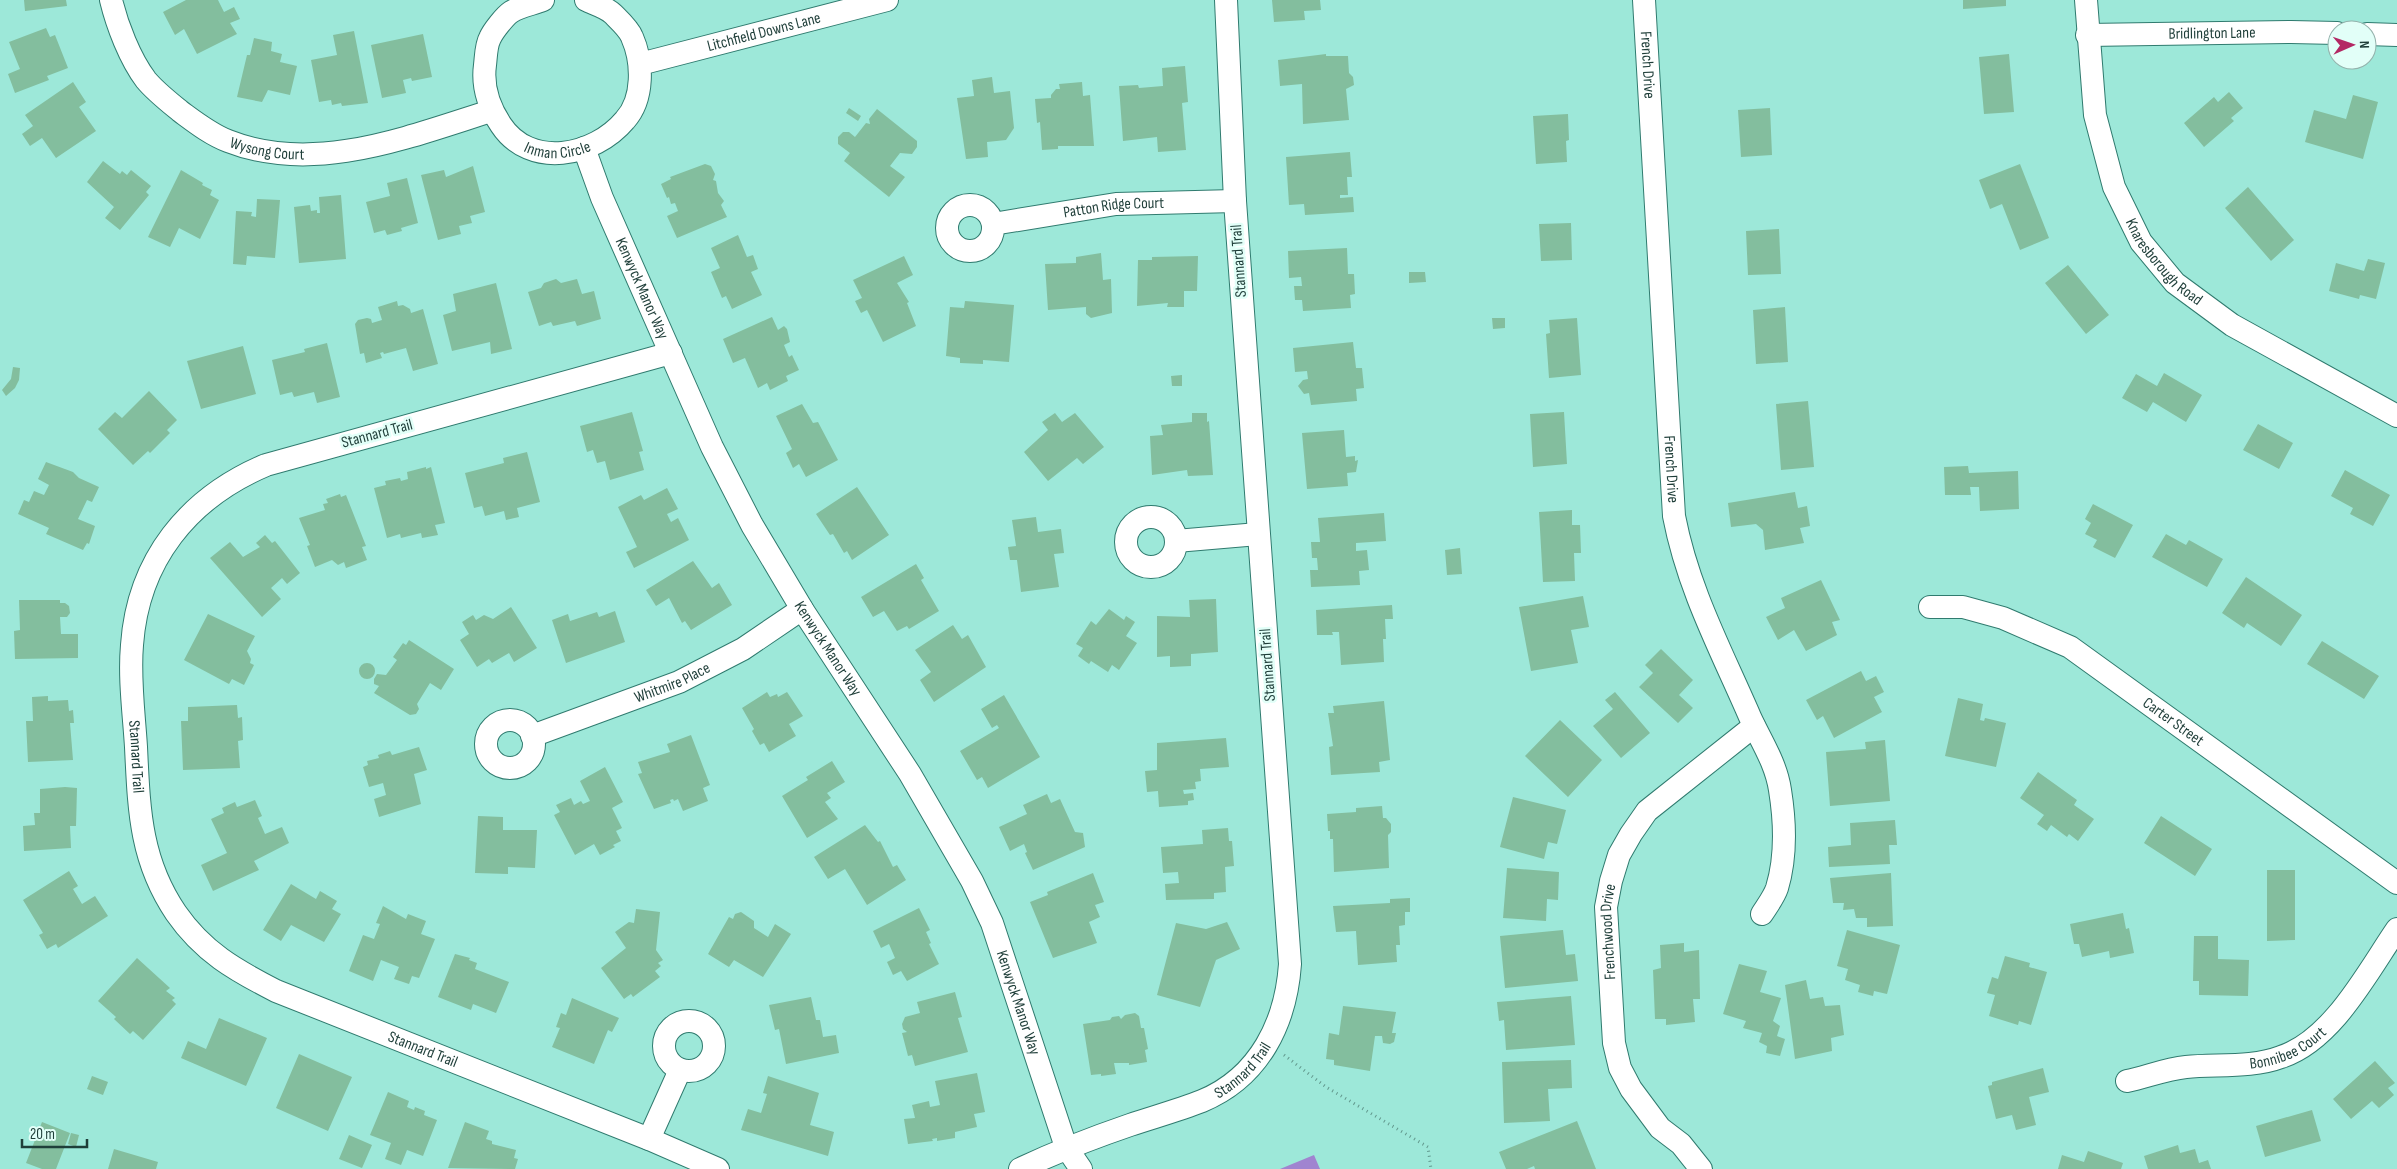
<svg xmlns="http://www.w3.org/2000/svg" width="2397" height="1169" font-family="'Sofia Sans Condensed',sans-serif">
<style>
.water{fill:#a084d0}
.building{fill:#83be9e}
.lines{fill:none;stroke-linecap:round;stroke-linejoin:round}
.street-casing{stroke:#307b6f;stroke-width:24}
.path{stroke:#62988d;stroke-width:3;stroke-dasharray:1 4;stroke-linecap:butt}
.street{stroke:#fff;stroke-width:22}
.labels{text-anchor:middle;dominant-baseline:central;stroke-width:5;stroke-linejoin:round;paint-order:stroke}
.street-label{font-size:16px;fill:#1f3e39;stroke:#e2fff8}
</style>
<rect width="100%" height="100%" fill="#9de8d9"/>
<path class="water" d="M1314 1155 1320 1169H1280Z"/>
<path class="building" d="M24 0H66L67 6 25 11Z
M186 0H218L224 12 234 7 240 19 230 23 237 34 197 54 184 29 175 35 163 12Z
M1272 0H1320L1321 10 1304 11 1305 20 1274 22Z
M1963 0H2006V6L1963 9Z
M46 28 50 37 55 35 68 68 47 76 49 80 15 93 8 74 20 69 9 42Z
M354 31 368 103 342 106 341 103 332 105 331 100 319 102 311 60 337 55 333 35Z
M423 34 432 77 412 81 411 78 403 80 406 93 382 98 371 45Z
M254 38 272 42 271 51 282 54 280 62 297 66 290 95 268 90 262 102 237 97 247 55H250Z
M1326 54V56H1348L1349 73 1353 77 1354 85 1346 89 1349 120 1303 124 1302 84 1280 86 1278 60Z
M2009 54 2014 112 1984 114 1979 57Z
M1185 66 1188 102 1182 103 1186 150 1158 152 1157 137 1123 141 1119 86 1138 85 1139 88 1163 86 1162 68Z
M992 77 994 93 1010 91 1014 128 1006 140 987 142 988 157 966 159 957 98 974 96 972 80Z
M73 82 86 102 79 107 96 131 56 158 42 138 30 146 22 134 33 126 25 115Z
M1082 82 1083 96 1090 95 1094 146H1058V149L1042 150 1040 122 1037 123 1035 99 1051 98V95L1056 89H1060L1059 84Z
M2229 92 2243 108 2231 118 2234 121 2204 147 2184 123 2214 97 2218 102Z
M2353 95 2378 102 2363 159 2305 142 2314 110 2346 119Z
M849 108 861 116 858 121 846 113Z
M1770 108 1772 155 1741 157 1738 110Z
M877 109 917 141V147L912 154 900 153 890 166 905 177 889 197 844 161 850 153 838 144V137L843 132H849L855 137 866 123 870 124 869 119Z
M1568 114 1569 140 1566 141 1567 162 1536 164 1533 116Z
M1350 152 1352 177H1347L1348 195H1340V198L1353 197 1354 212 1305 215 1304 204 1289 205 1286 157Z
M103 161 120 174 122 171 127 175 131 170 151 186 146 192 149 195 120 230 105 218 114 207 87 182Z
M705 164 711 166 715 174 713 180 716 181 718 193 724 201 721 205 727 217 677 238 667 216 678 211 675 203 671 204 669 197 667 198 661 184 671 179 670 177Z
M2020 164 2049 238 2020 250 2002 204 1990 209 1979 180Z
M473 166 485 212 470 216 472 223 459 226 461 234 438 240 421 175 444 170 446 177Z
M181 170 203 183 202 185 212 190 210 195 219 200 200 239 179 228 170 247 148 237Z
M407 178 418 223 401 228 402 231 387 235 385 230 374 233 366 202 390 196 387 183Z
M2248 187 2294 240 2271 261 2225 208Z
M341 195 346 259 299 263 294 207 310 205 311 211 317 210V213H320L319 197Z
M257 199 280 200 275 258 247 256 246 265 233 264 236 211 252 212 251 216 256 217Z
M1571 223 1572 260 1541 261 1539 224Z
M1779 229 1781 274 1748 275 1746 231Z
M738 235 747 257 753 255 758 269 751 272 762 295 732 309 726 296 722 298 711 272 720 268 711 248Z
M1347 248 1348 274H1354L1355 294 1350 295 1351 308 1303 311 1302 300H1295L1294 286H1302L1301 277 1289 278 1288 251Z
M1101 253 1103 280 1111 279 1112 313 1091 318 1086 314V307L1048 310 1045 264 1076 263V257Z
M904 256 913 275 897 283 909 302 907 303 916 326 883 342 867 310 861 313 855 301 862 298 853 280Z
M1198 256 1197 291H1184V307H1167L1168 303 1137 306 1138 260H1152V257Z
M2368 259 2385 263 2376 299 2360 295 2359 299 2329 291 2336 263 2364 271Z
M2068 265 2109 315 2086 334 2045 283Z
M1409 272H1425L1426 282 1409 283Z
M556 279 561 283 577 279 582 294 594 291 601 319 577 326 575 321 553 326 551 322 539 326 528 292 541 288 544 283Z
M496 283 512 349 491 354 490 342 452 351 443 315 456 311 453 294Z
M397 301 398 306 403 305 410 309 411 313 423 309 438 364 413 371 406 348 384 354 383 352 380 353 382 358 366 363 364 353 360 354 355 324 358 320 367 318 371 319 372 323 382 320 378 307Z
M965 301 1014 305 1009 362 983 360V364L960 363V358L946 356 950 307 964 308Z
M1785 307 1788 362 1756 364 1753 310Z
M772 317 778 330 784 326 787 329 790 342 784 345 789 357 792 355 799 370 786 376 788 381 770 390 767 383 758 388 745 358 733 363 723 339Z
M1492 318H1505V328L1493 329Z
M1577 318 1581 375 1549 378 1546 334 1550 333 1549 320Z
M1353 342 1356 368H1362L1364 388 1356 389 1357 401 1311 405 1309 393 1304 394 1298 386 1303 380 1308 379 1307 371 1295 372 1293 348Z
M327 343 340 397 317 403 314 392 294 397 292 392 280 395 272 360 305 352 304 349Z
M243 346 256 394 201 409 187 361Z
M13 367 20 368 19 380 15 388 6 396 2 390 11 379Z
M2164 373 2202 395 2186 422 2153 402 2147 412 2122 398 2136 374 2157 386Z
M1182 375V386H1172L1171 376Z
M149 391 177 420 167 430 170 433 150 453 148 451 133 465 98 429 115 412 122 418Z
M1808 401 1814 467 1781 470 1776 404Z
M802 404 813 423 818 422 838 460 806 477 799 464 793 468 786 453 792 449 776 416Z
M632 412 643 451 639 452 644 470 610 480 605 461 597 463 593 450 587 452 580 426Z
M1564 412 1567 464 1533 467 1530 414Z
M1055 413 1062 422 1075 413 1104 447 1083 464 1077 458 1048 481 1024 452 1048 430 1042 422Z
M1192 413H1207V422L1209 421 1213 475 1188 476 1187 470 1152 475 1150 436 1163 435 1161 425 1192 422Z
M2258 424 2293 443 2279 469 2243 450Z
M1344 430 1346 457 1355 456V461L1358 460 1356 472 1347 473 1348 486 1307 489 1302 433Z
M527 452 540 502 517 508 519 517 506 520 504 511 485 516 482 506 474 508 465 473 504 463 503 458Z
M46 462 73 472 79 478 99 487 92 502 87 500 78 519 95 526 89 544 87 543 83 550 46 534 49 528 18 514 24 500 29 502 34 491 44 495 49 485 38 479Z
M1968 466 1969 473 2018 471 2019 509 1980 511 1979 487H1970L1971 495H1945L1944 467Z
M426 467V469L431 467 445 523 435 525 438 535 422 538 421 533 401 538 400 534 387 538 374 488 386 485 385 481 400 478 401 481 408 479 407 472Z
M2345 470 2390 495 2373 526 2350 514 2353 508 2331 496Z
M857 487 889 535 852 560 847 551 844 553 833 534 830 535 816 514Z
M667 488 678 509 667 514 671 522 678 518 689 540 634 568 626 552 637 547 618 507 641 495 644 500Z
M1795 492 1798 508 1807 506 1810 526 1800 528 1804 543 1765 550 1763 530 1756 524 1731 527 1728 503Z
M340 494 341 497 346 495 366 546 362 547 367 560 346 568 344 562 338 565 332 560 315 567 307 546 310 545 299 518 325 510 323 504 328 503 326 499Z
M2093 504 2133 525 2115 558 2093 547 2097 540 2085 534 2091 523 2085 519Z
M1572 510V525H1580L1581 553H1574L1575 581 1543 582 1539 512Z
M1384 513 1386 541 1356 543V551L1367 550 1369 570 1359 571 1360 585 1311 587 1310 570H1318L1317 558H1312L1311 542H1320L1318 518Z
M1036 517 1038 532 1061 529 1064 553 1054 554 1059 587 1021 592 1017 560H1010L1008 547 1016 546 1012 520Z
M2166 534 2186 545 2189 540 2223 559 2207 587 2152 557Z
M265 535 272 543 275 541 300 573 287 584 282 578 271 588 281 599 262 617 210 558 230 542 243 557 260 547 256 543Z
M1460 548 1462 574 1447 575 1445 550Z
M693 561 712 588 719 583 732 605 691 630 685 621 682 623 669 598 656 606 646 590Z
M916 564 924 578 921 580 939 611 909 629 907 626 897 631 884 611 873 617 861 597Z
M2246 577 2302 615 2281 646 2247 623 2244 628 2222 613Z
M1821 580 1840 620 1832 622 1837 635 1806 651 1794 630 1778 640 1766 617 1785 608 1781 598Z
M1583 596 1589 627 1571 630 1578 663 1531 671 1519 607Z
M1216 599 1218 652 1191 654V666L1170 667V656L1157 657V616L1190 617 1189 600Z
M19 600H60V603H65L69 606 70 613 67 617H60L61 634H78V658L15 659 14 631 20 630Z
M1392 605 1393 619H1385L1386 639H1383L1384 662 1341 665 1339 632H1332L1333 635H1317L1316 610Z
M511 607 537 648 514 662 509 653 492 663 489 659 477 667 460 640 469 634 462 622 473 615 476 620 484 615 493 619Z
M1109 609 1124 620 1126 616 1135 622 1126 636 1137 643 1119 670 1112 665 1108 672 1091 661 1089 664 1078 656 1083 648 1076 644 1091 621 1096 625Z
M615 611 625 642 566 663 552 620 568 614 570 621 597 612 599 617Z
M208 614 255 636 247 651 251 659 250 663 254 665 244 685 232 679 229 684 184 660Z
M953 625 962 639 968 635 986 667 934 702 920 680 931 672 915 650Z
M409 640 454 669 441 690 430 683 417 704 419 709 416 714 410 715 374 693 379 686 374 684V679L377 674 386 675 397 660 393 657 403 643 406 645Z
M2322 641 2379 676 2364 699 2307 664Z
M1661 649 1693 680 1679 695 1693 708 1678 723 1639 687 1653 673 1645 665Z
M359 671a8 8 0 1 1 16 0a8 8 0 1 1-16 0Z
M1861 671 1866 681 1876 676 1884 692 1874 697 1882 712 1834 738 1823 716 1817 720 1806 700Z
M767 692 770 697 777 694 778 697 787 692 803 716 789 724 796 736 769 752 764 743 760 745 752 731 754 729 742 708Z
M1615 692 1650 733 1621 758 1593 726 1613 709 1605 700Z
M1004 695 1040 757 988 788 982 777 977 780 960 751 999 728 997 725 992 728 981 709Z
M48 696V701L68 700 69 711 73 710 74 723H70L73 760 28 762 26 721H33L32 697Z
M1958 698 1983 704 1980 720 1984 721 1985 718 2006 723 1996 767 1945 756Z
M1384 701 1390 760 1379 762 1380 772 1331 775 1329 747 1333 746 1328 713H1334L1333 706Z
M237 705 238 718 242 717 243 740 238 741 240 768 183 770 181 721H188V707Z
M1560 720 1602 760 1568 797 1525 756Z
M691 735 710 785 703 788 708 801 683 811 678 799 674 801 673 799 670 800 671 803 654 809 638 774 642 773 638 762 670 752 667 744Z
M1226 738 1229 767 1200 769 1201 781 1195 782 1196 789 1183 790 1184 794 1193 793 1194 800 1188 801V805L1159 807 1158 791 1147 792 1145 771 1157 770V743Z
M1885 740 1890 801 1830 806 1826 752 1866 749 1865 742Z
M419 747 427 770 414 774 421 804 379 817 374 799 386 795 383 783 369 787 363 767 368 765 367 761 379 758 378 755 390 751 392 755Z
M832 761 845 782 827 793 831 798 825 802 838 819 807 838 782 796 808 780 806 777Z
M605 767 623 802 612 808 622 828 616 831 621 841 613 845 615 847 600 855 594 844 575 855 554 815 560 812 556 805 571 798 574 805 581 801 583 804 590 801 580 781Z
M2038 772 2077 800 2074 805 2094 819 2078 841 2069 834 2067 837 2051 825 2047 831 2037 824 2044 815 2020 798Z
M65 787 77 788 76 826H70L71 848 24 851 23 826 35 825 34 813H40V789Z
M1047 794 1051 803 1060 799 1075 832 1083 833 1085 847 1033 870 1025 853 1027 852 1024 844 1010 851 999 827 1027 814 1023 805Z
M1513 797 1566 810 1557 844 1548 842 1544 859 1500 847Z
M255 800 262 816 258 818 265 834 282 827 289 843 254 861 259 870 213 891 201 865 227 853 211 819 224 813 222 808 235 802 237 807Z
M1382 806 1383 818H1386L1391 824V832L1388 835 1389 868 1334 872 1333 839H1330V831H1328L1327 814 1356 812V808Z
M478 816 503 817V830H537L535 868 508 867V874L475 873Z
M2161 816 2212 849 2195 876 2144 843Z
M1895 820 1897 845H1889L1890 864 1829 867 1828 847 1851 845 1850 823Z
M865 825 878 842 880 841 893 867 897 865 906 880 867 905 845 869 828 879 814 857Z
M1228 828 1229 841H1232L1234 866 1225 867 1226 892 1214 893V899L1166 900 1165 884 1179 883 1178 872 1163 873 1161 847 1203 844 1202 830Z
M1507 868 1559 872 1558 900 1547 899 1546 921 1503 918Z
M2267 870H2295V940L2267 941Z
M69 871 78 886 73 889 82 904 95 896 108 916 58 948 56 944 47 949 39 935 43 933 23 900Z
M1093 873 1104 902 1095 905 1100 917 1089 922 1097 943 1053 958 1030 902 1048 895 1047 892Z
M1891 873 1893 926 1867 927V918H1856L1854 909 1843 910 1844 903H1833L1830 878Z
M291 884 316 899 320 891 337 901 332 909 341 914 324 942 291 925 281 941 263 930Z
M1410 898V912H1405V925L1399 926 1400 945H1396L1397 962 1358 965 1356 931 1336 932 1333 906 1390 903V899Z
M383 906 406 919 408 914 426 921 421 934 435 939 419 978 412 976 409 984 394 979 399 967 381 960 373 981 349 971 363 935 374 939 380 924 376 923Z
M919 908 930 930 926 932 931 943 929 944 939 964 907 981 901 971 893 975 887 962 895 958 889 944 881 948 873 931Z
M636 909 660 912 656 950 663 960 658 963 661 966 655 971 660 977 633 997 631 994 624 999 601 968 626 948 615 932 629 922 634 923Z
M741 912 754 921V928L768 937 775 924 791 934 763 977 734 960 729 967 708 954 729 917 733 919 735 914Z
M2123 913 2126 929 2129 928 2134 953 2110 958 2109 951 2082 957 2079 944H2074L2070 924Z
M1227 922 1240 949 1216 960 1200 1007 1157 995 1176 923 1206 929Z
M1563 930 1566 955 1575 954 1578 981 1505 988 1500 936Z
M1847 930 1900 945 1887 994 1874 991 1873 996 1858 992 1860 985 1845 980 1848 969 1837 966Z
M2194 936H2218V959L2249 960 2248 996 2199 995V981H2193Z
M1684 943V952L1699 950 1700 999H1693L1695 1022 1666 1025V1019H1655L1653 970 1661 968 1660 945Z
M455 954 470 958 469 960 477 963 475 969 509 982 496 1013 473 1004 471 1010 438 997Z
M2005 956 2030 963 2029 967 2047 972 2031 1025 2019 1021 2018 1025 1989 1016 1995 995 1987 993 1992 977 1998 979Z
M137 958 170 988 166 991 175 998 172 1000 176 1004 143 1040 133 1031 130 1034 114 1019 116 1017 98 1001Z
M1739 964 1767 971 1760 992 1781 998 1773 1021 1780 1026 1777 1036 1785 1039 1780 1056 1766 1053 1767 1046 1759 1042 1762 1033 1743 1028 1746 1021 1723 1014Z
M1806 980 1810 999 1823 997 1825 1006 1840 1005 1844 1035 1831 1038 1832 1051 1795 1059 1785 985Z
M955 992 962 1017 958 1018 968 1052 915 1066 912 1055 908 1056 902 1033 907 1032 903 1029 902 1024 905 1017 920 1013 917 1002Z
M1571 996 1575 1045 1506 1050 1504 1020 1499 1021 1497 1002Z
M811 997 816 1020H820L823 1037 836 1035 839 1053 786 1064 779 1029 775 1030 769 1005Z
M572 998 619 1018 612 1032 608 1030 594 1064 552 1047 560 1028 556 1027 561 1013 566 1015Z
M1343 1006 1396 1012 1392 1033H1396L1394 1042 1390 1044 1383 1043 1382 1036H1375L1370 1071 1334 1065V1060L1326 1059 1329 1033 1339 1035Z
M1135 1013 1139 1016 1141 1028H1144L1148 1049 1145 1050 1147 1062 1129 1065V1063H1114L1116 1074 1101 1076V1074L1091 1075 1083 1024 1110 1020 1112 1017 1119 1016 1121 1019 1125 1015Z
M219 1018 267 1038 246 1086 181 1058 188 1041 206 1049Z
M299 1054 352 1077 328 1131 276 1108Z
M1571 1060 1572 1088 1548 1089 1550 1121 1504 1123 1502 1062Z
M2375 1061 2395 1083 2388 1088 2394 1095 2379 1108 2372 1101 2351 1119 2333 1099Z
M2043 1068 2049 1092 2029 1097 2036 1125 2016 1130 2012 1115 1996 1119 1988 1086 1992 1085V1082Z
M977 1073 985 1112 974 1114 977 1127 955 1132V1138L937 1141V1138L932 1139 933 1141 908 1144 904 1119 915 1118 912 1105 929 1101 930 1107 940 1105 935 1081Z
M92 1076 108 1082 103 1095 87 1089Z
M768 1076 819 1093 810 1125 834 1132 828 1156 741 1130 748 1109 761 1113 767 1094 763 1093Z
M388 1092 409 1101 407 1107 414 1110 415 1107 425 1111 424 1115 437 1120 423 1156 407 1150 401 1165 385 1159 391 1143 370 1135Z
M2312 1110 2321 1141 2265 1157 2256 1126Z
M1577 1121 1596 1169H1535L1534 1166 1527 1169H1506L1499 1152Z
M42 1122 70 1133 56 1169H42L26 1163Z
M465 1122 489 1131 486 1139 492 1141V1144L516 1150 514 1158 518 1159 515 1169 448 1168Z
M71 1133 79 1135 76 1147 68 1144Z
M349 1135 372 1145 362 1168 339 1159Z
M2178 1145 2180 1153 2195 1149 2199 1163 2208 1160 2211 1169H2148L2144 1156Z
M114 1149 158 1162 156 1169H108Z
M2088 1151 2123 1163 2121 1169H2058L2062 1155 2084 1162Z"/>
<g class="lines">
<defs>
<g id="street">
<path id="s1" d="M111 0C117 25 130 59 146 80 155 91 169 102 180 111 195 122 210 134 228 141 314 175 408 137 491 111"/>
<path id="s2" d="M543 0C534 4 520 6 511 12 505 16 493 31 490 38 486 45 486 57 485 65 482 87 489 107 501 125 530 169 594 157 625 120 644 99 643 62 632 37 629 29 619 20 613 14 606 7 594 4 586 0"/>
<path id="s3" d="M1644 0 1674 516C1688 589 1721 650 1750 717 1761 741 1776 763 1780 790 1785 821 1786 858 1777 888 1774 897 1767 906 1762 914"/>
<path id="s4" d="M2086 0 2095 115 2114 187 2141 242 2175 283 2232 325 2397 416"/>
<path d="M2367 34 2397 35"/>
<path id="s5" d="M2087 35 2291 32 2337 33"/>
<path id="s6" d="M640 64 887 0"/>
<path id="s7" d="M584 148 602 198 712 447 752 525 802 609 910 774 972 881 992 923 1066 1147 1081 1169"/>
<circle cx="970" cy="228" r="23"/>
<path id="s8" d="M993 224 1116 204 1235 201"/>
<path id="s9" d="M671 353 266 465C188 498 138 560 132 645 129 679 134 714 136 747 139 809 140 860 176 913 203 952 235 970 276 991L649 1139 718 1169"/>
<circle cx="1151" cy="542" r="25"/>
<path d="M1176 541 1258 534"/>
<path id="s10" d="M1930 607H1963L2003 618 2070 647 2397 883"/>
<circle cx="510" cy="744" r="24"/>
<path id="s11" d="M532 736 679 682 743 649 802 609"/>
<circle cx="689" cy="1046" r="25"/>
<path id="s12" d="M2127 1081C2146 1077 2166 1069 2186 1067 2217 1064 2252 1068 2281 1057 2333 1040 2368 971 2397 929"/>
<path d="M649 1139 680 1070"/>
<path id="s13" d="M1020 1169C1056 1152 1092 1138 1130 1125 1154 1117 1179 1110 1202 1101 1260 1077 1286 1022 1290 964L1235 201 1226 0"/>
<path id="s14" d="M1701 1169 1681 1144 1660 1128 1631 1089 1620 1068 1614 1043 1606 907 1611 881 1619 855 1631 834 1647 811 1754 726"/>
</g>
</defs>
<use href="#street" class="street-casing"/>
<path class="path" d="M1284 1055 1326 1087 1428 1147 1431 1169"/>
<use href="#street" class="street"/>
</g>
<g class="labels">
<g class="street-label">
<text stroke="none"><textPath href="#s6" startOffset="128">Litchfield Downs Lane</textPath></text>
<text stroke="none"><textPath href="#s5" startOffset="125">Bridlington Lane</textPath></text>
<text stroke="none"><textPath href="#s3" startOffset="65">French Drive</textPath></text>
<text stroke="none"><textPath href="#s2" startOffset="225">Inman Circle</textPath></text>
<text stroke="none"><textPath href="#s1" startOffset="231">Wysong Court</textPath></text>
<text stroke="none"><textPath href="#s8" startOffset="122">Patton Ridge Court</textPath></text>
<text stroke="none"><textPath href="#s4" startOffset="281">Knaresborough Road</textPath></text>
<text transform="translate(1239 261) rotate(-94)">Stannard Trail</text>
<text stroke="none"><textPath href="#s7" startOffset="152">Kenwyck Manor Way</textPath></text>
<text transform="translate(377 434) rotate(-15)">Stannard Trail</text>
<text stroke="none"><textPath href="#s3" startOffset="470">French Drive</textPath></text>
<text stroke="none"><textPath href="#s7" startOffset="558">Kenwyck Manor Way</textPath></text>
<text transform="translate(1268 665) rotate(-94)">Stannard Trail</text>
<text stroke="none"><textPath href="#s11" startOffset="150">Whitmire Place</textPath></text>
<text stroke="none"><textPath href="#s10" startOffset="275">Carter Street</textPath></text>
<text stroke="none"><textPath href="#s9" startOffset="769">Stannard Trail</textPath></text>
<text stroke="none"><textPath href="#s14" startOffset="268">Frenchwood Drive</textPath></text>
<text stroke="none"><textPath href="#s7" startOffset="962">Kenwyck Manor Way</textPath></text>
<text stroke="none"><textPath href="#s12" startOffset="166">Bonnibee Court</textPath></text>
<text stroke="none"><textPath href="#s9" startOffset="1219">Stannard Trail</textPath></text>
<text stroke="none"><textPath href="#s13" startOffset="246">Stannard Trail</textPath></text>
</g>
</g>
<g transform="translate(2352 45) rotate(88)"><circle r="24" fill="#e2fff8" stroke="#94b2ac"/>
<path d="M0-4L9 19L0 12L-9 19Z" fill="#b32864"/>
<text y="-8" font-size="14" font-weight="bold" text-anchor="middle" fill="#1f3e39">N</text>
</g>
<path d="M22 1139v8h65v-8" fill="none" stroke="#1f3e39" stroke-width="2.5"/>
<text x="30" y="1139" font-size="15" fill="#1f3e39" stroke="#e2fff8" stroke-width="4" paint-order="stroke">20 m</text>
</svg>
